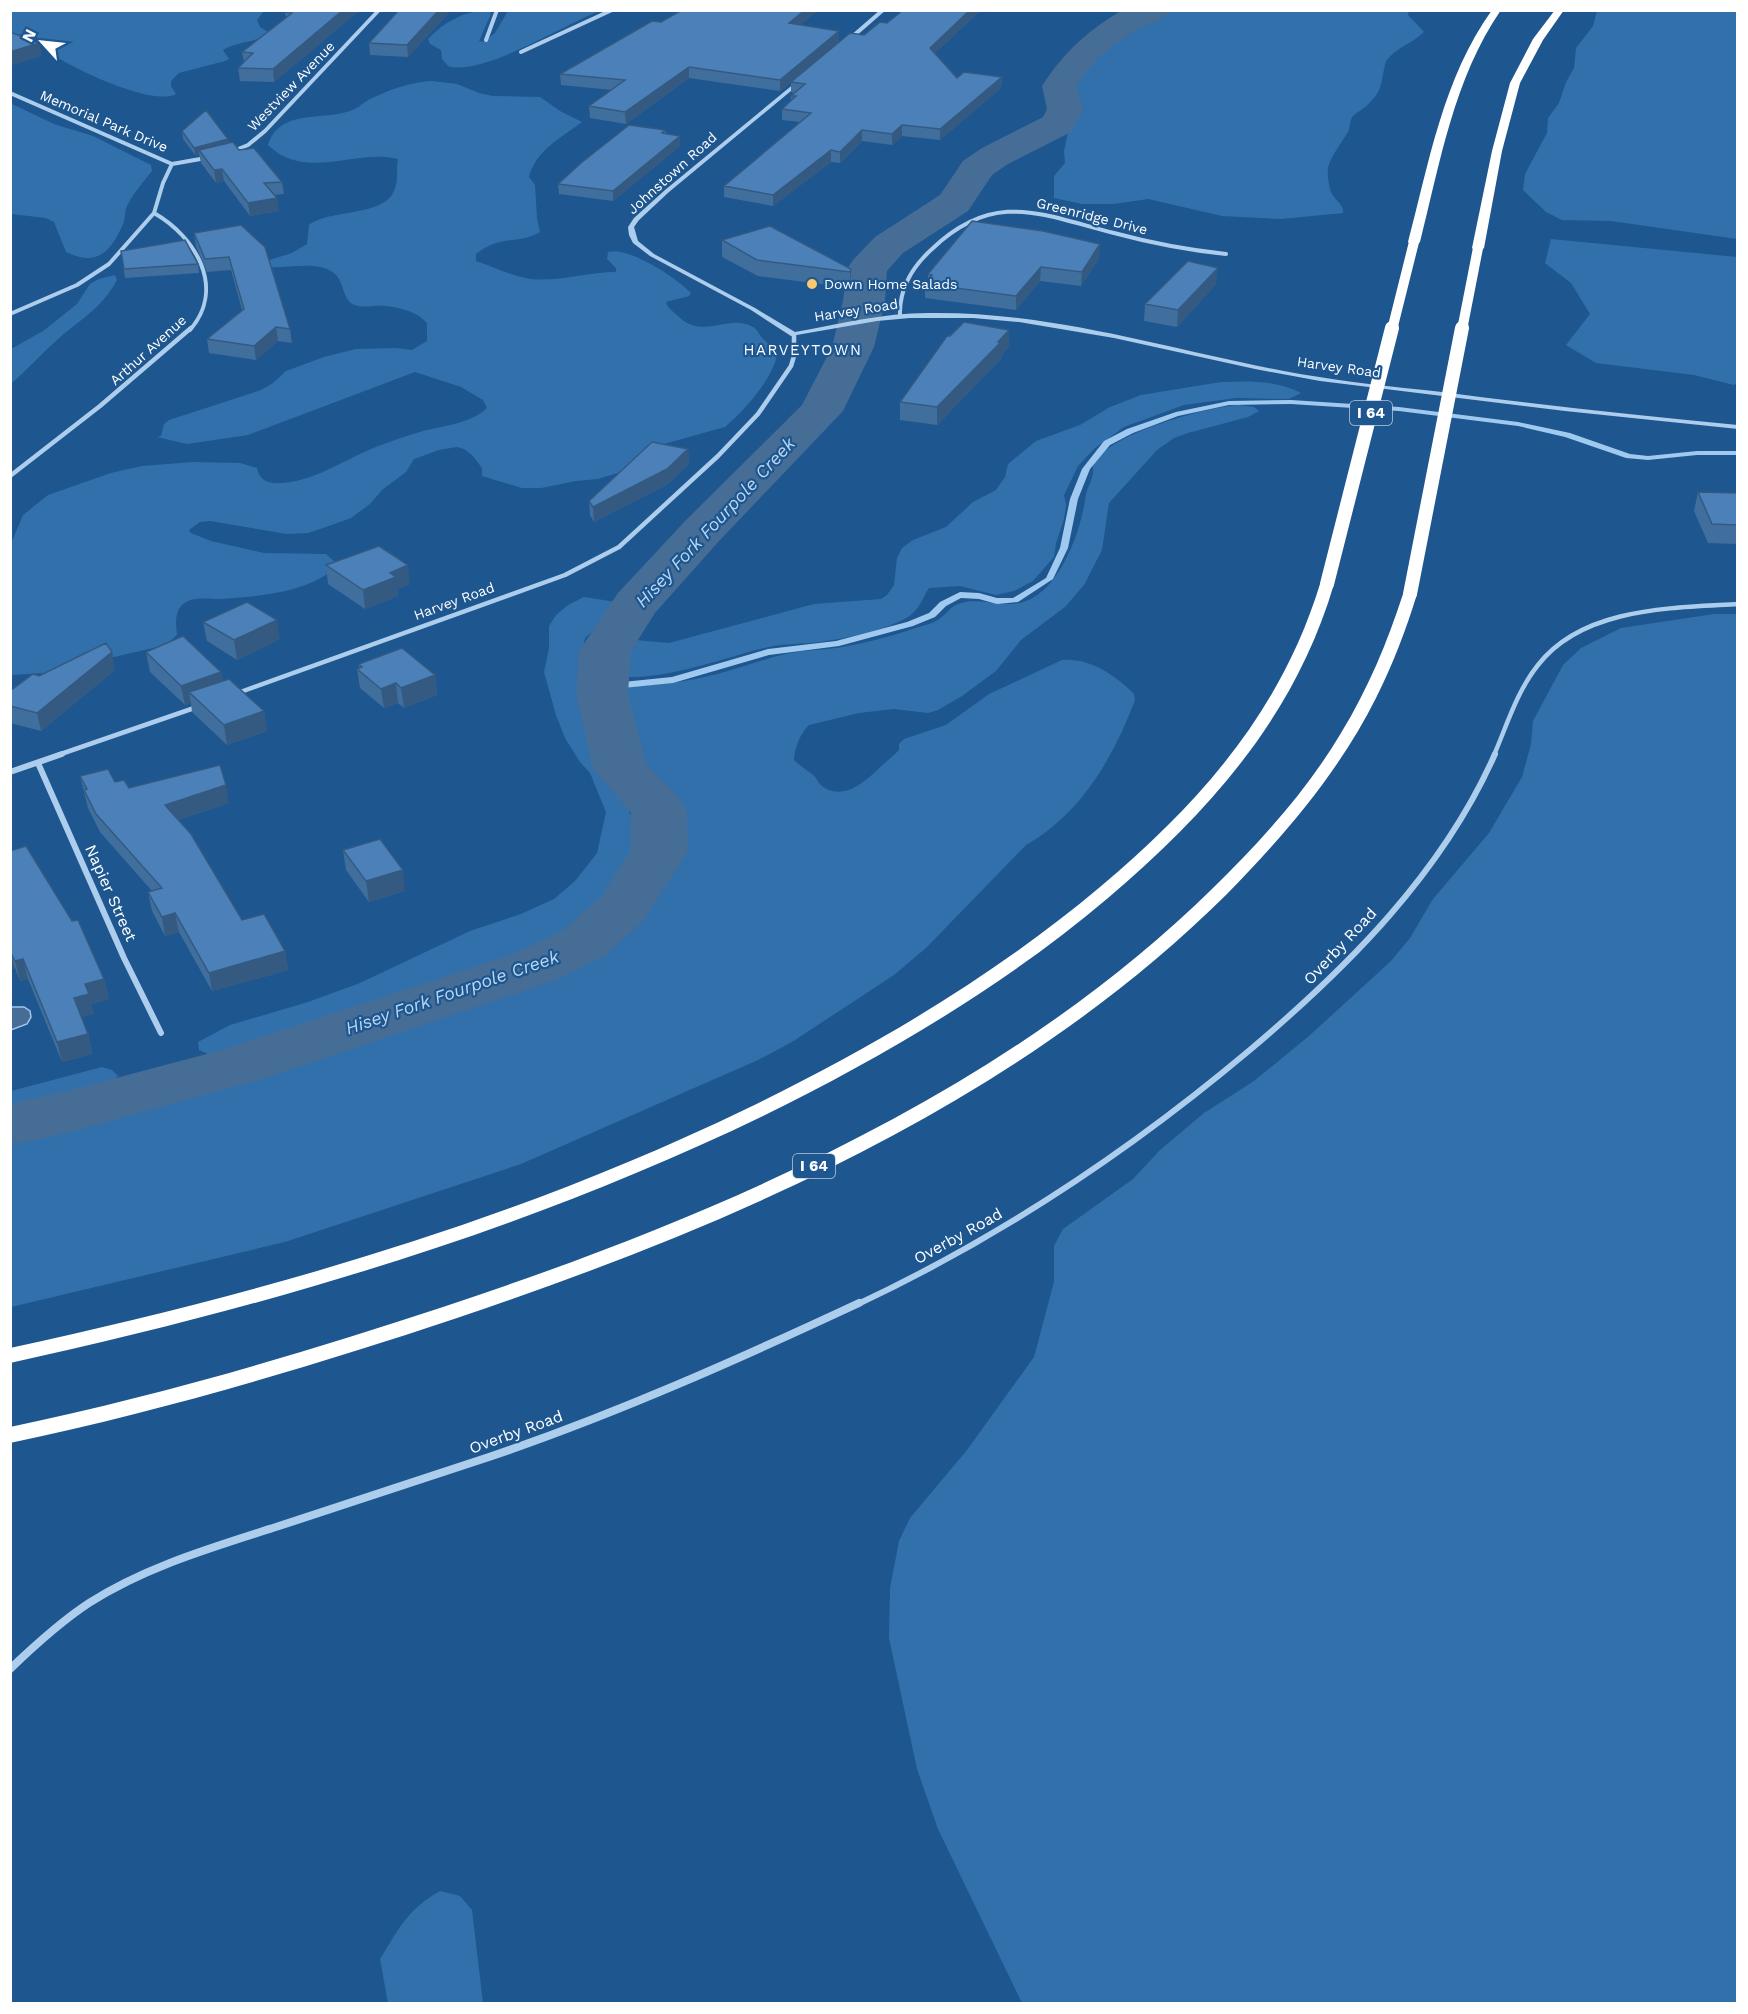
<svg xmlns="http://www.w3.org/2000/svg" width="1748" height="2014" font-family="'Work Sans',sans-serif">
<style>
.green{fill:#3270ac}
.water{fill:#466d96;stroke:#a0c9ef;stroke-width:1.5}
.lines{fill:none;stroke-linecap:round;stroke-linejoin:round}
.stream{fill:#a0c9ef;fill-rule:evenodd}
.river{fill:#466d96;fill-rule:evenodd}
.minor-far3{stroke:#adcded;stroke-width:4}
.minor-far2{stroke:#adcded;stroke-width:4.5}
.minor-far1{stroke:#adcded;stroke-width:6}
.minor{stroke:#adcded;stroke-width:8}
.tertiary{fill:#adcded;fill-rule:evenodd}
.motorway{fill:#fff;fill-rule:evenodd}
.motorway-bridge-far1{stroke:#fff;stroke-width:10}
.motorway-bridge{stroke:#fff;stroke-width:14}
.wall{fill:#406f9e}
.shaded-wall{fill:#345a81}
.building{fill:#4b81b8;stroke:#345a81;stroke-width:1.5}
.poi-dot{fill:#fcca6c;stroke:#1e568f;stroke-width:2}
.labels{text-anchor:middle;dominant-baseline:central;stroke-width:4.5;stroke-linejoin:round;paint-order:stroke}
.far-street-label{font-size:14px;fill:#fff;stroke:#1e568f}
.far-poi-label{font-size:14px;fill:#fff;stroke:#1e568f;text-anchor:start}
.far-neighbourhood-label{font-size:15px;letter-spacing:1.5px;fill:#fff;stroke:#1e568f}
.shield{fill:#1e568f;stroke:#bcccdd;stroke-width:1.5}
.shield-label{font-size:15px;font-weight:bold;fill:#fff}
.street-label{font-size:16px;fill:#fff;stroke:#1e568f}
.water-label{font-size:18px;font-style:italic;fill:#b9d7f4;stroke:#1e568f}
</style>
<rect width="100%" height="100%" fill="#1e568f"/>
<path class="green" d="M489 10 491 14 479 41 484 42 495 33 508 11H600C564 24 482 77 448 66L442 59 441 50 430 44 428 39C445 21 464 11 489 10Z
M10 11H264L257 20 260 27 270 33C256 43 238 41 223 50L229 59 225 61 179 73 171 81V86L176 94C152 107 72 68 50 53 44 48 41 40 34 37 26 34 18 34 11 34Z
M1164 11H1409L1408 15 1424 32C1413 43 1397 47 1387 60 1383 65 1384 83 1377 94 1370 104 1364 108 1354 115 1349 119 1351 127 1348 132 1342 142 1330 157 1328 168 1327 174 1329 189 1332 194 1336 201 1344 205 1343 213L1281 219 1222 216 1148 199 1114 204H1082L1054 198V176L1065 163 1064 151 1069 128 1078 117 1070 95 1075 69 1139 19Z
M1597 11H1737V239L1611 221 1562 220 1546 212 1523 190 1525 174 1547 133 1548 118 1559 103 1566 82 1574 68 1576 48 1593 26Z
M432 81 457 84 479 93 493 96 540 97 560 111 582 122C561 138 536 150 529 177L535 185 537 219 540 232C519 245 501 234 476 254V261C494 267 511 276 530 279 559 282 587 272 616 272V268L607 259 608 252C628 246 677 278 691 293L689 296 666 302C668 309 673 311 678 316 703 341 729 313 753 327 757 329 759 334 762 338 769 345 773 345 777 355 772 380 744 411 725 427L653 447 624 471 598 479 576 481 541 488H522L482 476V468L473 456 464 449 457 447 439 450 414 459 406 472 382 490 370 504 351 518 326 527 308 533 287 534 210 521 200 522 189 530 191 533 211 541 264 553 326 554 335 562 332 571C302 593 256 597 219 599 208 599 193 596 183 604 174 612 176 625 177 635L166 645 45 673 11 675 10 546 23 515 48 495 111 473 142 466 193 462 240 463 257 468C259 480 268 484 280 483 310 482 336 465 362 453 382 444 402 437 423 431 443 426 472 423 487 408L483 400 461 387 415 372 248 435 187 444 157 437 161 436 164 424 169 420 261 390 273 383 286 371 324 357 356 349 396 348 412 350 427 341V323C418 312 399 307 385 306 374 305 363 309 352 304 345 300 343 286 339 279 326 258 289 269 268 267L266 261 292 253 307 244 309 225C329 209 383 217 394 191 399 180 396 169 398 159 355 148 306 182 268 145 280 108 323 121 350 111 357 109 363 103 370 99 389 90 410 82 432 81Z
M10 103 54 124 93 136 151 165 152 171C143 182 133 194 127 206 124 212 126 218 123 224 111 252 97 267 66 252L54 222 46 218 11 214Z
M1551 239 1737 257V383L1734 385 1694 375 1596 363 1566 345 1590 314 1571 283 1545 263Z
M115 275 117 280C102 308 81 319 58 339 42 353 27 370 11 384V349L43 331 77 304 90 284 99 279Z
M1221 382C1248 381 1277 380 1301 393L1289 399 1236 398 1184 405 1124 427 1095 448 1078 466 1064 495 1066 505 1064 519 1056 543 1054 557 1033 581 1014 591 996 595 960 586 929 588C922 599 919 610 908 617 882 632 839 640 810 643 798 644 785 644 773 646 731 655 656 685 615 675L613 669 615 653 625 644 635 640 669 643 814 604 881 599 887 595 894 585 897 558 902 548 913 540 946 527 973 502 996 490 1005 477 1008 464 1036 441 1080 425 1110 407 1141 395Z
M1238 405 1254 407 1259 411 1248 417 1188 433 1174 438 1157 450 1109 503 1102 550 1084 585 1065 607 1021 640 996 671 962 696 938 710 928 713 894 709 859 713 809 725C801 732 794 749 794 760 800 766 807 770 813 775 817 778 818 783 822 786 849 806 876 769 894 755L899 750V744L904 739 946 725 989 694 1062 660C1090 658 1115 675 1134 694L1135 700C1113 758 1081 814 1026 845L926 948 894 975 792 1042 758 1060 521 1164 285 1242 11 1307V1131L37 1128 153 1099 191 1088 196 1083 247 1071 380 1022 534 977 618 930 637 910 650 879 668 854 674 840V833L671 815 655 785 634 763 624 743 610 729 613 701 622 686C653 686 687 682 717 674 741 668 765 658 791 653 811 649 833 650 853 645 880 640 906 631 932 623 944 619 949 606 961 603 990 596 1012 615 1040 593 1066 572 1082 526 1086 494 1087 488 1091 483 1092 477 1094 472 1092 468 1094 463 1111 433 1204 408 1238 405Z
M584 597 616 602 610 616 585 638 578 672 598 765 618 786 637 829 639 849 638 855 616 879 608 900 599 913 563 945 543 954 246 1047 208 1054 199 1050 198 1042 230 1025 308 1002 360 983 470 931 521 914 554 899 575 881 597 853 606 812 590 773 580 762 565 738 556 715 544 672 549 648V626L556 615 568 605Z
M1714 614H1738L1737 2003H1022L938 1829 917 1769 889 1638 890 1588 899 1541 910 1518 967 1450 1034 1357 1054 1282V1246L1063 1229 1133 1179 1160 1150 1204 1113 1254 1081 1309 1036 1391 961 1410 938 1433 899 1489 833 1522 777 1531 744 1533 721 1563 665 1581 648 1621 628Z
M102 1067 112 1070 118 1076C93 1098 42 1099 11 1107V1091Z
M440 1891 460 1896 472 1910 483 2003H388L380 1959C400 1927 407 1910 440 1891Z"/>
<path class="water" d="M11 1007H24L30 1011 31 1017 27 1024 11 1030Z"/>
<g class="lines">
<path class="stream" d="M1291 400 1399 407 1518 422 1570 433 1630 454 1648 456 1697 451H1738V455H1697L1648 460 1626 458 1565 437 1518 426 1399 411 1291 404 1229 405 1178 416 1133 433 1110 445 1090 469 1078 499 1068 548 1053 579 1018 602 997 604 979 599 961 598 946 606 935 617 913 626 839 646 769 655 673 683 603 690 599 687 603 684 672 677 768 649 836 641 907 622 929 613 940 602 960 592 979 593 997 598H1013L1046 578 1060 548 1070 499 1082 469 1104 441 1127 429 1176 412 1229 401Z"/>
<path class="river" d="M1123 10H1170C1163 21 1149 23 1138 29 1114 43 1091 62 1076 86L1083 109 1071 132 1008 164 992 175 968 211 903 253 887 271 885 301 874 347 843 411 720 540 655 613 631 651 628 694 646 764 679 798 687 810 688 851 644 920 605 956 553 981 262 1079 63 1134 10 1145V1103L63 1092 218 1051 511 955 563 930 601 897 630 851 631 813 593 769 576 694 579 651 618 593 686 520 802 405 832 347 843 301 847 269 853 260 875 237 940 195 963 161 982 148 1043 117 1047 109 1042 86C1063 53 1089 29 1123 10Z"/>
<path class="minor-far3" d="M486 40 497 10
M521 52 612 10
M10 93 172 164 163 183 154 213 109 264 77 285 10 314
M231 152 248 145 265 131 379 10
M172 164 206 158
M154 213C196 237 226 288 190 330
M900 316C899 289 912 267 932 249 995 189 1042 215 1114 233 1151 243 1188 250 1226 254"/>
<path class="minor-far2" d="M10 476 100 406 191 328
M235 694 565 575 619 547 718 456 758 414 791 366 794 356V334
M58 755 200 706
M1494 755C1507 725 1517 691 1538 665 1583 607 1672 608 1738 604"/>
<path class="minor-far1" d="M38 763 124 958 161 1033
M10 772 62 754
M856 1305C999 1238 1130 1151 1251 1049 1348 967 1443 872 1495 754"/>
<path class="minor" d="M10 1669C35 1645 60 1622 89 1603 147 1566 214 1547 279 1526 350 1503 421 1480 492 1456 618 1413 739 1359 859 1303"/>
<path class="tertiary" d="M880 10H886L847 44H843V42Z
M801 78 804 80 803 81 669 192 639 220 634 227 638 241 654 254 755 308 795 332C839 324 883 313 928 313 1055 311 1176 352 1300 374 1347 382 1395 387 1442 392 1541 405 1639 416 1738 425V429L1565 411 1320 381 1255 369 1114 338 1019 322 973 318H910L877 321 791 336 751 310 650 256 633 243 629 235 628 227 634 218 665 190Z"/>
<path class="motorway" d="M1492 10H1501C1454 78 1440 163 1420 242L1418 244H1410L1408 242C1429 163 1443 78 1492 10Z
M1555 10H1564L1543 40 1520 83 1502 151 1484 248 1482 250H1474L1472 248 1492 151 1510 83 1533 39Z
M1327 580 1334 584C1295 716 1211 810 1108 898 1004 986 885 1056 763 1116 523 1232 270 1306 10 1363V1348C264 1293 512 1222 746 1109 872 1048 993 977 1100 887 1201 802 1281 711 1320 584Z
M1410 590 1417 594C1406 630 1393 664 1376 698 1339 772 1284 836 1226 895 1016 1103 733 1225 457 1318 310 1367 162 1411 10 1443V1427C158 1396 301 1354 443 1307 717 1216 1003 1094 1212 889 1260 842 1306 792 1341 733 1368 689 1387 643 1403 594Z"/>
<path class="motorway-bridge-far1" d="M1392 330 1414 242
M1462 330 1478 248"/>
<path class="motorway-bridge" d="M1327 584 1392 328
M1410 594 1462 328"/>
</g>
<path class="wall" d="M287 10H360L274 82 240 81 238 68 244 62 242 52 286 17 285 12Z
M399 10H451L408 57 370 55 369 43Z
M903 10H981L935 53 957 78 1002 77 1001 88 940 140 902 136 892 145 862 141 840 163 831 162 773 206 724 197V186L800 122 782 120V109L791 101V96L794 93 791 92V82L864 35 887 23Z
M661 22 801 25 839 42 780 91 689 78 626 124 590 118 589 106 612 90 561 85 560 74Z
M665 130 666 134 680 136V146L613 201 559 194 558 184Z
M182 131 228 139 229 143 282 182 284 194 274 195 279 211 250 216 224 181 216 183 201 163 199 154 195 155 183 139Z
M241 225 290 329 292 343 278 341 256 360 209 353 207 339 242 310 231 270 207 272 196 246 194 233Z
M722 240 851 269V288L758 276 722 257Z
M121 251 198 264 199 273 125 278Z
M1099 258 1081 286 1040 281 1016 310 925 298V284L928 281V274Z
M1216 284 1177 327 1144 321 1145 304Z
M1009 347 1001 356V359L937 425 900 420V402Z
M688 449 689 464 668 484 594 522 590 515 589 501Z
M1698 492 1737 493V544L1708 543 1694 511Z
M326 565 410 584 397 589 398 596 365 609 328 584Z
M203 622 280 639 237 660 207 641Z
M146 652 221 672 223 681 264 711 267 731 227 745 192 712 191 703 185 705 150 672Z
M359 664 435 675 437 695 404 708 398 703 384 708 360 688 357 669 359 668Z
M115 670 41 731 10 723V691L39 676Z
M80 776 115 782 129 788 229 803 178 820 242 920 285 951 288 970 212 991 179 932 165 936 152 911 148 892 152 891 100 832 88 808Z
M343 850 405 891 369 902 346 870Z
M10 851 104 979 109 999 91 1004 94 1014 81 1017 88 1034 92 1054 62 1062 28 979 20 981 15 968 10 969Z"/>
<path class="shaded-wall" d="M343 10H360L274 82 273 69Z
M439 10H451L408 57 407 45Z
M805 10H819L789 34V23Z
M970 10H981L930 58V48Z
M839 31V42L780 91V80Z
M39 43 42 56 10 66V52Z
M689 67V78L626 124 625 112Z
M1002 77 1001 88 940 140V129Z
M902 125V136L892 145V134Z
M862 130V141L840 163V152Z
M680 136V146L613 201V191Z
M228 139 230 147 199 150V154L195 155 194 148Z
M831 150V162L773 206V195Z
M222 169 224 181 216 183 214 170Z
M277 198 279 211 250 216 248 203Z
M1100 244 1099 258 1081 286 1082 272Z
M1041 267 1040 281 1016 310V296Z
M1218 268 1216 284 1177 327 1178 310Z
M851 269V288L850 272Z
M276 327 278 341 256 360 254 346Z
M1009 330V347L1001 356V359L937 425V407Z
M688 449 689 464 668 484 594 522 593 507Z
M408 565 410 584 397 589 398 596 365 609 363 590 390 573Z
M277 620 280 639 237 660 234 640Z
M112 652 115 670 41 731 37 713Z
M221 672 225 691 189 692 191 703 185 705 181 686Z
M435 675 437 695 404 708 401 688Z
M396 683 398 703 384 708 381 689Z
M264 711 267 731 227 745 224 725Z
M226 785 229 803 168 823 165 805Z
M403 870 405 891 369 902 366 881Z
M175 913 179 932 165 936 162 917Z
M285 951 288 970 212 991 209 973Z
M10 952 15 968 10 969Z
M23 959 28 979 20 981 15 961Z
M104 979 109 999 91 1004 94 1014 78 1018 74 998 85 984Z
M88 1034 92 1054 62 1062 57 1042Z"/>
<path class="building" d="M287 10H343L273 69 238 68 253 53 242 52 292 13 285 12Z
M399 10H439L407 45 369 43Z
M682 10H805L789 23 839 31 780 80 689 67 625 112 589 106 625 80 560 74 652 21 661 22Z
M903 10H970L930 48 957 78 964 72 1002 77 940 129 902 125 892 134 862 130 840 152 831 150 773 195 724 186 811 113 782 109 796 96H791L805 84 791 82 850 33 864 35 880 22 887 23Z
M10 32 39 43 10 52Z
M206 110 228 139 194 148 182 131Z
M629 125 665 130 662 133 680 136 613 191 558 184 581 163Z
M233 142 239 150 254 148 282 182 264 183 277 198 248 203 222 169 214 170 199 150Z
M972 221 1043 231 1100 244 1082 272 1041 267 1016 296 925 284 932 275 928 274Z
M241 225 265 247 290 329 276 327 254 346 207 339 244 309 229 257 205 259 194 233Z
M770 226 851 269 850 272 757 260 722 240Z
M185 240 198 264 124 269 121 251Z
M1188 261 1218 268 1178 310 1145 304Z
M964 322 1009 330 998 342H1001L937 407 900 402 947 336H950Z
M652 442 688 449 667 469 593 507 589 501Z
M1698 492 1737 493V525L1712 524Z
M379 546 408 565 390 573 396 577 363 590 326 565Z
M247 602 277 620 234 640 203 622Z
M183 636 221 672 181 686 146 652Z
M106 643 112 652 37 713 10 706V691L33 674 39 676Z
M402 648 435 675 401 688 396 683 381 689 357 669 362 667 359 664Z
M229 679 264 711 224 725 189 692Z
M220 765 226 785 165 805 191 834 242 920 264 914 285 951 209 973 175 913 162 917 148 892 162 888 96 814 84 790 87 789 80 776 108 769 115 782 124 780 129 788Z
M380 839 403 870 366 881 343 850Z
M26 846 72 921 78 920 104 979 85 984 89 994 74 998 88 1034 57 1042 23 959 15 961 10 951V851Z"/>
<circle class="poi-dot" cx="812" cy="284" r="6"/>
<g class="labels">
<g class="far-street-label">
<text transform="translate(291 86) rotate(-46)">Westview Avenue</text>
<text transform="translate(104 121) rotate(23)">Memorial Park Drive</text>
<text transform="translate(672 173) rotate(-42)">Johnstown Road</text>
<text transform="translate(1092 216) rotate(14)">Greenridge Drive</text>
<text transform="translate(856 310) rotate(-9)">Harvey Road</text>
<text transform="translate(148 350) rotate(-42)">Arthur Avenue</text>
<text transform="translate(1339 367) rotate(8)">Harvey Road</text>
<text transform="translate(454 601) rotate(-20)">Harvey Road</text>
</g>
<g class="far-poi-label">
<text x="824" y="284">Down Home Salads</text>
</g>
<g class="far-neighbourhood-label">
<text x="803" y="350">HARVEYTOWN</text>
</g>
<g class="shield">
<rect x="1350" y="401" width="42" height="24" rx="4.5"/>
<rect x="793" y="1154" width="42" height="24" rx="4.5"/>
</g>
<g class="shield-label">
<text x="1371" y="413">I 64</text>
<text x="814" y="1166">I 64</text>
</g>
<g class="street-label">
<text transform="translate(111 893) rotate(66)">Napier Street</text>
<text transform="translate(1340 946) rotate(-47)">Overby Road</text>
<text transform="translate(958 1236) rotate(-29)">Overby Road</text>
<text transform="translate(516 1432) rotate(-20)">Overby Road</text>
</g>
<g class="water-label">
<text transform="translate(715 522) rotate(-47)">Hisey Fork Fourpole Creek</text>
<text transform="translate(452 992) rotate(-19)">Hisey Fork Fourpole Creek</text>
</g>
</g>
<rect width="1748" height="2014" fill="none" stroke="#ffffff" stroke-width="24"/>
<g transform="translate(42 42) rotate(297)" stroke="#1e568f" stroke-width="4.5" paint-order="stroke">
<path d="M0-4.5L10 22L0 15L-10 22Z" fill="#ffffff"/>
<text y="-9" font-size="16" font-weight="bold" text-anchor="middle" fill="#ffffff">N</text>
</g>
</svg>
